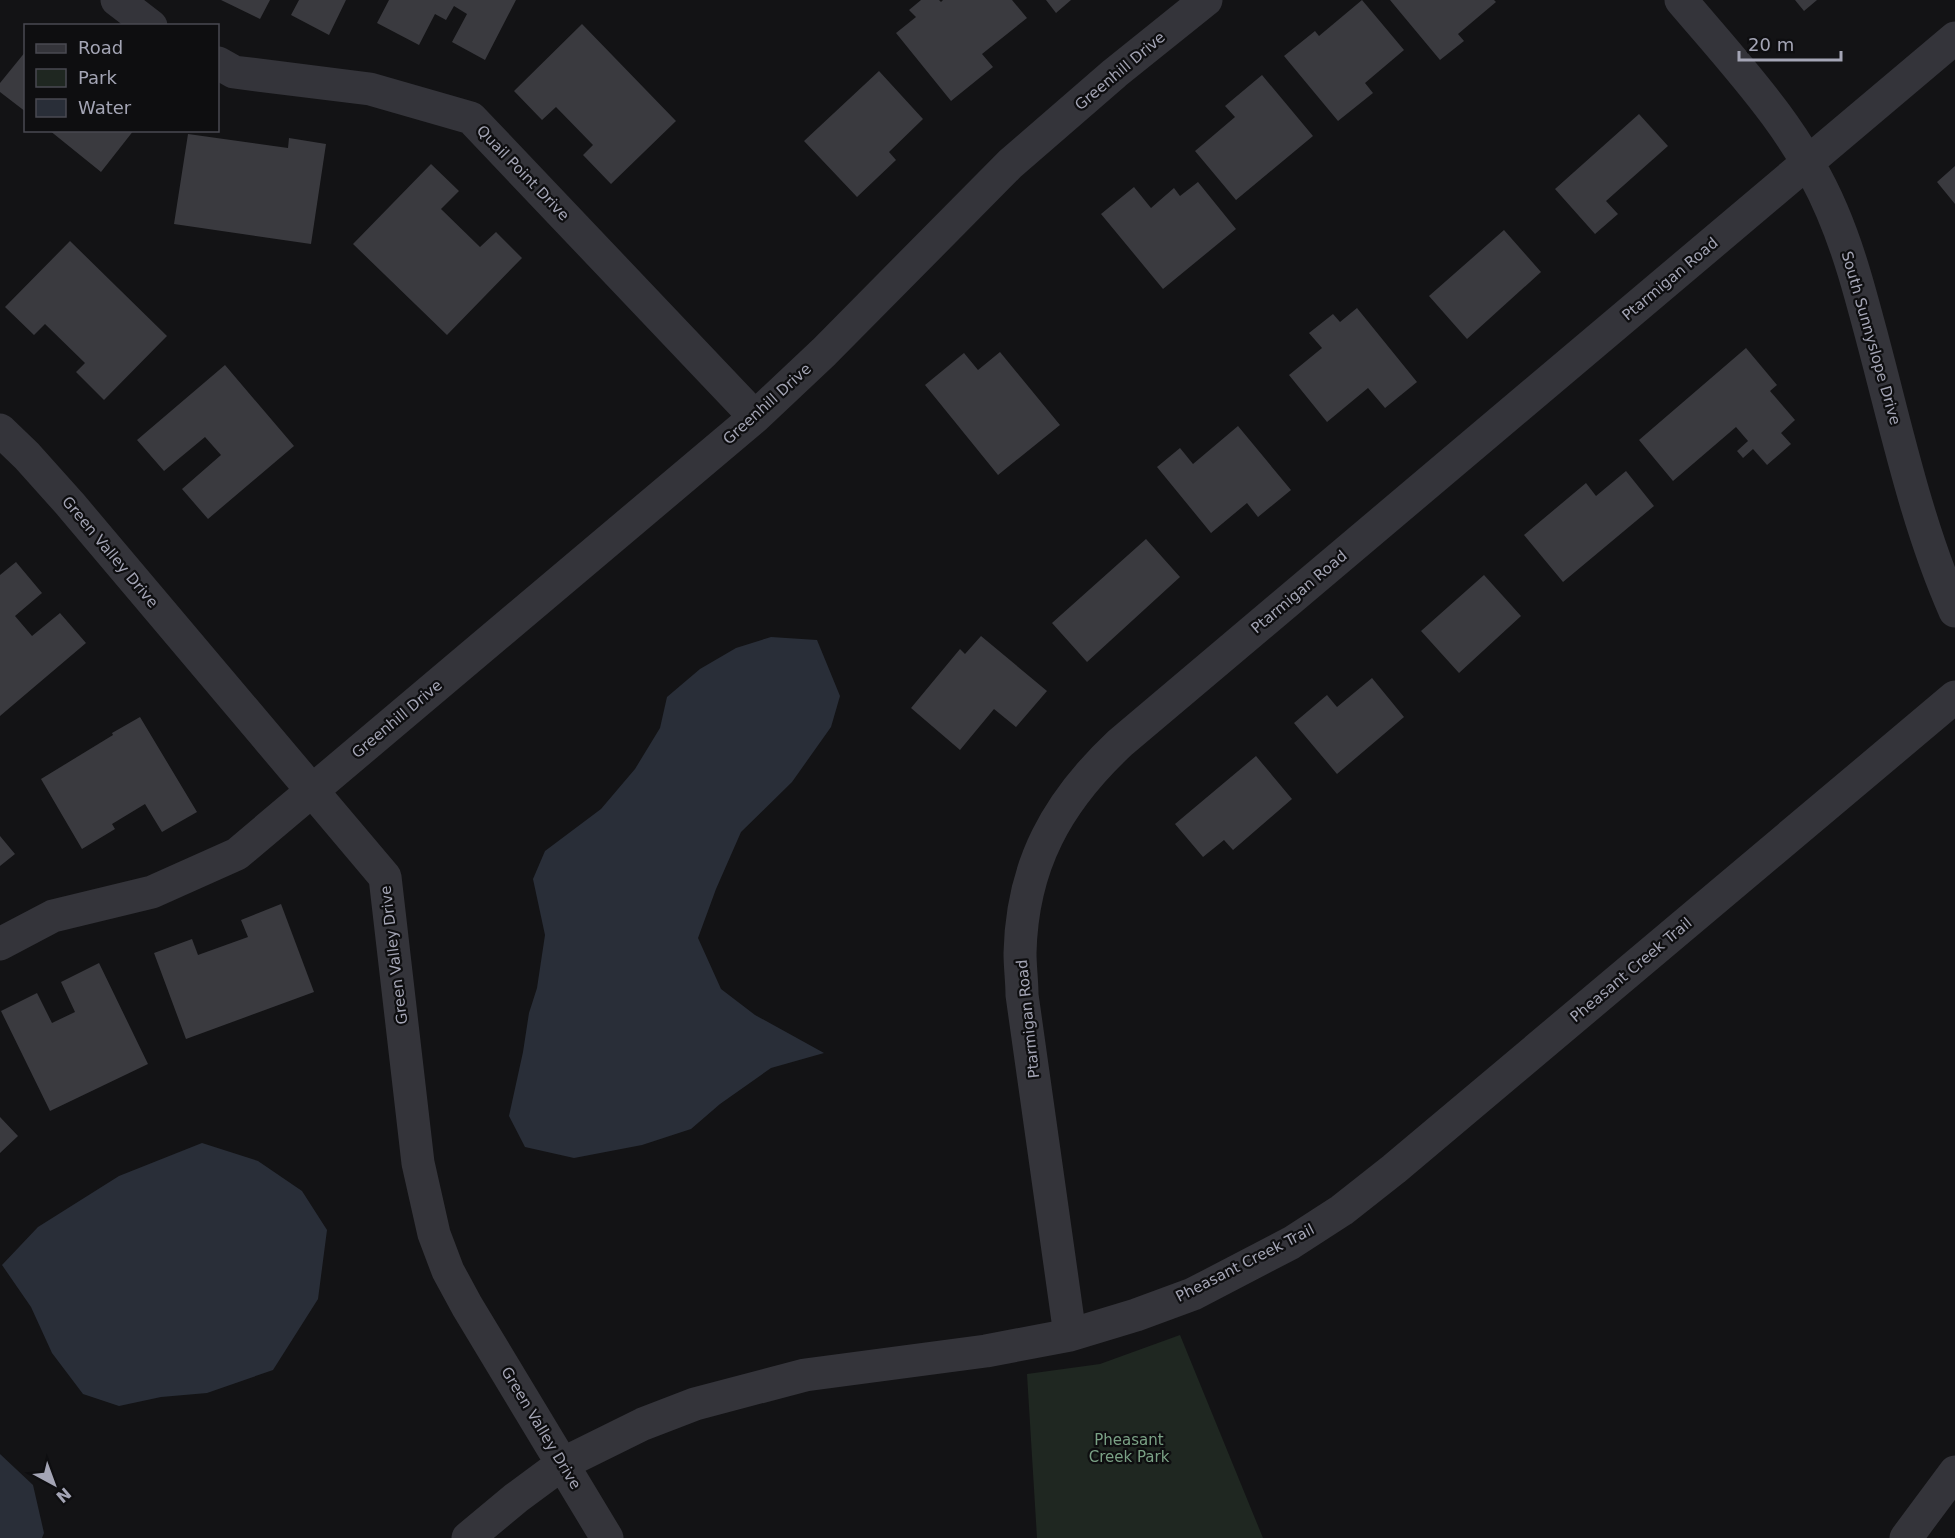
<svg xmlns="http://www.w3.org/2000/svg" width="1955" height="1538" font-family="'DejaVu Sans',sans-serif">
<style>
.green{fill:#1f2721}
.water{fill:#292e38}
.building{fill:#3a3a3f}
.lines{fill:none;stroke-linecap:round;stroke-linejoin:round}
.minor{stroke:#34343a;stroke-width:33}
.labels{text-anchor:middle;dominant-baseline:central;stroke-width:4.5;stroke-linejoin:round;paint-order:stroke}
.street-label{font-size:15px;fill:#a4a5b5;stroke:#0e0e10}
.park-label{font-size:15px;fill:#7aa185;stroke:#0e0e10}
</style>
<rect width="100%" height="100%" fill="#131315"/>
<path class="green" d="M1180 1335 1263 1538H1037L1027 1374 1100 1364Z"/>
<path class="water" d="M771 637 817 640 840 696 831 727 792 782 741 832 716 889 698 938 721 989 755 1015 824 1053 771 1068 720 1104 691 1129 642 1145 574 1158 525 1147 509 1116 523 1052 529 1013 537 988 545 935 533 879 545 851 601 809 635 769 660 728 667 697 700 669 736 648Z
M202 1143 258 1161 302 1191 327 1230 318 1299 273 1370 207 1393 161 1397 119 1406 83 1394 52 1353 31 1307 2 1265 38 1227 119 1176Z
M0 1454 33 1485 44 1533 42 1538H0Z"/>
<path class="building" d="M221 0H270L260 19Z
M299 0H346L329 35 291 15Z
M389 0H516L485 60 452 42 467 14 454 6 446 20 435 14 419 45 377 23Z
M921 0H939L941 2 943 0H1012L1027 18 982 54 993 67 951 101 896 33 916 17 909 10Z
M1046 0H1071L1056 13Z
M1362 0 1404 50 1365 83 1373 93 1338 121 1284 56 1315 31 1319 36Z
M1390 0H1494L1496 2 1458 34 1464 41 1440 60Z
M1795 0H1817L1804 11Z
M582 24 676 121 611 184 583 155 593 145 556 107 542 120 514 91Z
M26 51V112L0 92V83Z
M879 71 923 119 889 152 896 160 857 197 804 141Z
M1262 75 1313 136 1236 200 1195 151 1235 117 1225 106Z
M1639 114 1668 146 1606 201 1618 214 1595 234 1555 189Z
M49 130H134L101 172Z
M188 134 288 148 289 138 326 144 311 244 174 224Z
M431 164 459 191 441 209 480 247 496 232 522 258 447 335 353 244Z
M1955 166V204L1937 182Z
M1198 182 1236 229 1163 289 1101 214 1134 187 1151 208 1174 188 1180 196Z
M1504 230 1541 272 1467 339 1429 296Z
M70 241 167 336 104 400 76 372 85 363 45 324 34 335 5 307Z
M1357 308 1417 382 1385 408 1368 388 1327 422 1289 375 1322 348 1309 333 1333 314 1340 322Z
M1746 348 1777 385 1770 391 1795 420 1781 433 1791 444 1767 465 1753 449 1743 458 1737 451 1748 441 1736 427 1673 481 1639 440Z
M1000 352 1060 425 998 475 925 385 964 353 978 370Z
M225 365 294 446 208 519 182 489 221 455 205 437 164 471 137 440Z
M1238 426 1291 490 1258 517 1247 503 1211 533 1157 467 1180 448 1193 464Z
M1626 471 1654 506 1563 582 1524 535 1586 483 1596 496Z
M1146 539 1180 577 1087 662 1052 623Z
M16 562 42 593 15 616 32 636 60 613 86 643 0 716V575Z
M1484 575 1521 616 1459 673 1421 631Z
M981 636 1047 691 1016 727 994 709 960 750 911 708 960 649 965 654Z
M1372 678 1404 717 1337 774 1294 723 1327 695 1337 707Z
M140 717 197 812 162 832 145 804 112 824 115 829 82 849 41 779 113 735 112 733Z
M1256 756 1292 799 1233 850 1224 840 1203 857 1175 824Z
M0 836 15 854 0 866Z
M281 904 314 992 186 1039 154 953 192 939 198 955 248 937 241 920Z
M99 963 148 1064 50 1111 1 1011 37 993 52 1023 75 1012 61 982Z
M0 1117 18 1136 0 1153Z"/>
<g class="lines">
<path class="minor" d="M117 0 151 26
M1681 0C1737 66 1798 130 1832 211 1850 253 1861 296 1873 341 1897 431 1917 525 1955 611
M218 63 234 72 370 89 471 118 755 417
M0 430 27 456 70 504 385 877 418 1163 434 1234 448 1271 467 1306 607 1538
M0 944 53 916 152 892 237 854 755 417 824 352 1010 164 1115 73 1206 0
M1070 1335 1022 995C1022 981 1020 967 1020 953 1022 865 1057 802 1120 743L1955 38
M468 1538 516 1498 562 1464 643 1424 695 1404 805 1375 986 1351 1070 1335 1136 1315 1193 1294 1291 1243 1342 1210 1394 1169 1955 697
M1906 1538 1955 1472"/>
</g>
<g class="labels">
<g class="street-label">
<text transform="translate(1120 71) rotate(-40)">Greenhill Drive</text>
<text transform="translate(523 173) rotate(46)">Quail Point Drive</text>
<text transform="translate(1670 279) rotate(-40)">Ptarmigan Road</text>
<text transform="translate(1871 338) rotate(74)">South Sunnyslope Drive</text>
<text transform="translate(767 404) rotate(-42)">Greenhill Drive</text>
<text transform="translate(110 552) rotate(50)">Green Valley Drive</text>
<text transform="translate(1299 592) rotate(-40)">Ptarmigan Road</text>
<text transform="translate(397 719) rotate(-40)">Greenhill Drive</text>
<text transform="translate(394 955) rotate(-97)">Green Valley Drive</text>
<text transform="translate(1631 970) rotate(-40)">Pheasant Creek Trail</text>
<text transform="translate(1028 1019) rotate(-96)">Ptarmigan Road</text>
<text transform="translate(1245 1263) rotate(-27)">Pheasant Creek Trail</text>
<text transform="translate(541 1428) rotate(59)">Green Valley Drive</text>
</g>
<g class="park-label">
<text x="1129" y="1440">Pheasant<tspan x="1129" dy="17">Creek Park</tspan></text>
</g>
</g>
<rect x="24" y="24" width="195" height="108" fill="#0e0e10" stroke="#4a4a52" stroke-width="1.5"/>
<rect x="36" y="44" width="30" height="9" fill="#34343a" stroke="#4a4a52" stroke-width="1.5"/>
<text x="78" y="54" font-size="18" fill="#a4a5b5">Road</text>
<rect x="36" y="69" width="30" height="18" fill="#1f2721" stroke="#4a4a52" stroke-width="1.5"/>
<text x="78" y="84" font-size="18" fill="#a4a5b5">Park</text>
<rect x="36" y="99" width="30" height="18" fill="#292e38" stroke="#4a4a52" stroke-width="1.5"/>
<text x="78" y="114" font-size="18" fill="#a4a5b5">Water</text>
<g transform="translate(54 1484) rotate(139)" stroke="#0e0e10" stroke-width="4.5" paint-order="stroke">
<path d="M0-4.5L10 22L0 15L-10 22Z" fill="#a4a5b5"/>
<text y="-9" font-size="16" font-weight="bold" text-anchor="middle" fill="#a4a5b5">N</text>
</g>
<path d="M1739 51v9h102v-9" fill="none" stroke="#a4a5b5" stroke-width="3"/>
<text x="1748" y="51" font-size="18" fill="#a4a5b5" stroke="#0e0e10" stroke-width="4.5" paint-order="stroke">20 m</text>
</svg>
